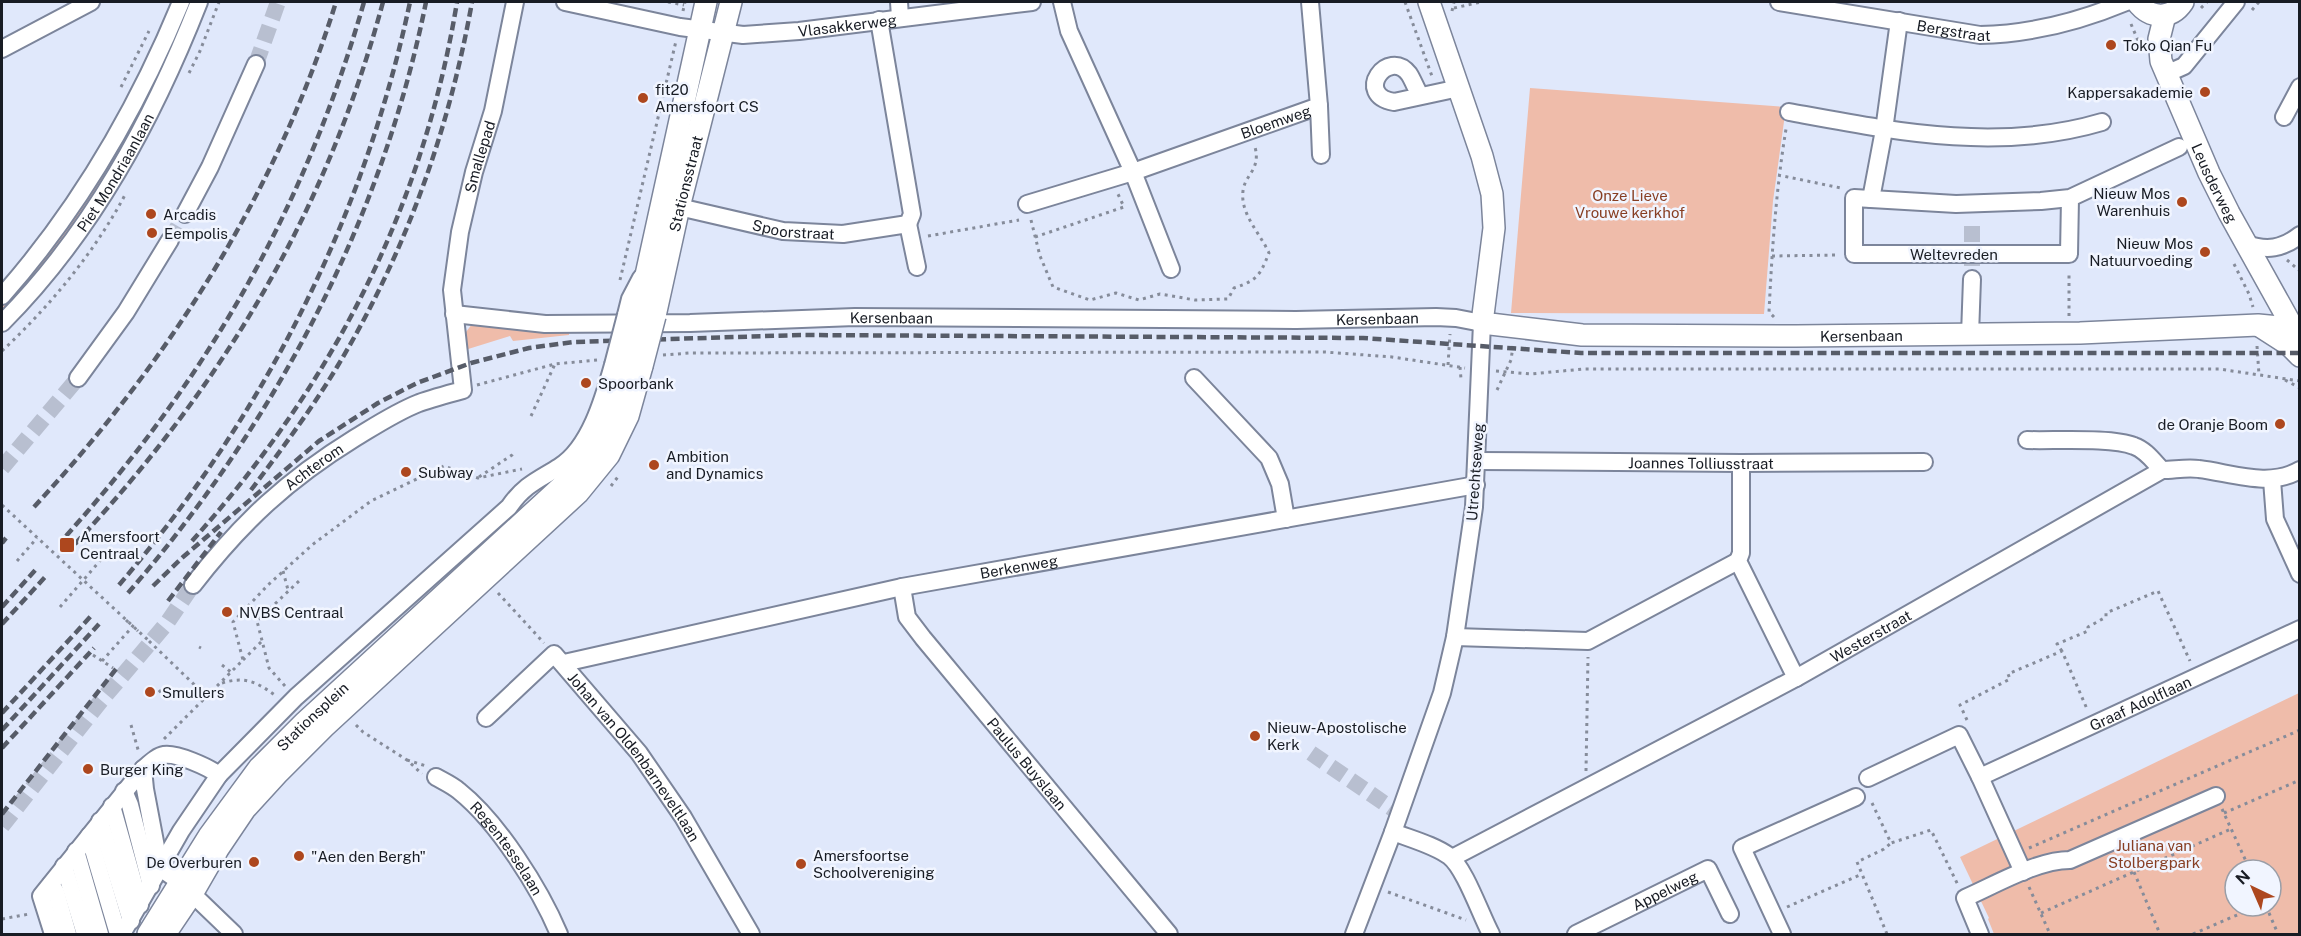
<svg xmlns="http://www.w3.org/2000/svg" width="2301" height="936" font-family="'Public Sans',sans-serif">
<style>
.green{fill:#efbcaa;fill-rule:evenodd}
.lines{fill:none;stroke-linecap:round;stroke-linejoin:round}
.minor-tunnel{stroke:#b8bfd0;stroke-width:16;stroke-dasharray:16 8;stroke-linecap:butt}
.minor-casing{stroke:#7c859b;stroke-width:20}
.major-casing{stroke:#7c859b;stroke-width:24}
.path{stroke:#868c9a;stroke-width:3;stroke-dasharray:3 4.5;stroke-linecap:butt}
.minor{stroke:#fff;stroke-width:16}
.major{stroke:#fff;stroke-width:21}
.rail{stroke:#575c68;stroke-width:4.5;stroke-dasharray:9 4.5;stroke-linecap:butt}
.minor-bridge-casing{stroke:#7c859b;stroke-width:20;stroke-linecap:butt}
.major-bridge-casing{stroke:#7c859b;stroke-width:24;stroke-linecap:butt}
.path-bridge{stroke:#868c9a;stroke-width:3;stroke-dasharray:3 4.5;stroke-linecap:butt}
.minor-bridge{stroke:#fff;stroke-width:16}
.major-bridge{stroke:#fff;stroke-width:21}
.poi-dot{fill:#ad471e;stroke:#f1f5ff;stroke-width:2}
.labels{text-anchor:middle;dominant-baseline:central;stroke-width:5;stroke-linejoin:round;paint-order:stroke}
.street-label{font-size:15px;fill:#181c24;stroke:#f1f5ff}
.poi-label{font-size:15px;fill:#181c24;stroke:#f1f5ff;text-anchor:start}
.park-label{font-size:15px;fill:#873e23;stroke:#f1f5ff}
</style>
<rect width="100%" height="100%" fill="#e0e8fb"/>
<path class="green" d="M185 2H195L144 114 61 247 2 315V302L54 241Z
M1530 88 1786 107 1773 201 1764 314 1511 313Z
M472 324H487L569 332V335L513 341 510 336 465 350 466 332Z
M2299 693V934H1994L1988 919 1989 918 1960 857ZM2235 870H2271V906H2235Z"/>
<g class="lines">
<path class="minor-tunnel" d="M256 64 278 2
M1972 226V279
M170 240 185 214
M2 468 78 378
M1311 753 1400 814
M2 826 100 702 167 623 193 585"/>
<defs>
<g id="minor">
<path id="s1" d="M565 2 680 27 743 35 799 31 1032 2"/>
<path d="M899 2 900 17"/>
<path id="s2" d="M1062 2 1069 31 1133 172 1319 106 1310 2"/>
<path id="s3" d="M1779 2 1980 35C2032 34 2078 22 2126 2"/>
<path d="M2 49 91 2"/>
<path d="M2166 74 2184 66 2236 2"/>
<path d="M1420 95C1416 89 1413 80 1409 74 1388 47 1353 95 1394 102L1459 88"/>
<path d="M1319 106 1321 155"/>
<path d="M1789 112C1893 131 1998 153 2102 122"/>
<path d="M2284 117 2300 87"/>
<path d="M2070 198 2069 254H1854V198L1956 204 2041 201 2070 198 2179 147"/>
<path d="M1871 199 1884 130 1899 21"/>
<path d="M1027 204 1133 172 1171 269"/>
<path id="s4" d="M679 207 783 231 843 234 908 224 912 214 879 20"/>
<path d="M185 214 210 167 256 64"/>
<path d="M908 224 917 267"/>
<path d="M2246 244C2267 251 2282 249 2300 235"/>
<path d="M2 296C79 209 137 109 181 2"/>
<path id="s5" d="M454 314 545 324 690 323 855 317 1296 320 1436 317 1456 318 1482 323 1474 507 1455 637 1442 693 1393 832 1354 934"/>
<path d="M626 315 630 299 641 278"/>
<path id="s6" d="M2 323C92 233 153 119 199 2"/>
<path d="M1970 335 1972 279"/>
<path d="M78 378 126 312 170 240"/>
<path d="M1194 378 1269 458 1280 484 1286 519"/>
<path d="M2027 440C2053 441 2112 437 2134 446 2146 450 2154 462 2162 470"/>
<path id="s7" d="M1477 461 1741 463 1924 462"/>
<path d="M1741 463V553L1738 561 1796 678"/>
<path d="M2272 480 2275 519 2300 574"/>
<path id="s8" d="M193 585C242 522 287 480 355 438 375 426 396 412 419 403 433 398 448 394 463 390L452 290 460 232 474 172 493 111 515 2"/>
<path id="s9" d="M902 587 907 617 923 638 1169 934"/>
<path d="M1455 637 1588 641 1738 561"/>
<path id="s10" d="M564 663 902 587 1476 485"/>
<path id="s11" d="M486 718 554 654 639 753 683 817 751 934"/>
<path d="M143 769 145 789 160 868"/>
<path id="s12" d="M436 777C443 781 452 785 459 791 498 822 540 889 559 934"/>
<path d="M1980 777 2023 872"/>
<path id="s13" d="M1868 778 1959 735 1980 777 2300 629"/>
<path d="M124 791 130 805 151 886"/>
<path d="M112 806 140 905"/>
<path d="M100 821 131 921"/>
<path d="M1393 832C1411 839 1434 845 1449 856 1465 868 1481 916 1491 934"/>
<path d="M89 836 118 934"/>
<path d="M76 851 100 934"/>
<path id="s14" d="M1452 858 1796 678 2162 470C2174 470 2187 467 2199 469 2232 473 2269 488 2300 470"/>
<path d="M64 866 85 934"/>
<path d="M160 868 180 882 234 934"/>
<path d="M51 884 56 892 68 934"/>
<path d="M53 934 41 896 143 769C149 764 157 756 164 755 177 753 208 767 219 775"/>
<path d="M122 934 181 831 219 775 296 697 509 507C524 485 538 480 559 467 590 448 604 397 613 365"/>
<path id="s15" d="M1576 934 1708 869 1730 914"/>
<path d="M1782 934 1742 848 1856 797"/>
<path d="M1980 934 1965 898C1995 885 2037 860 2070 860L2216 796"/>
</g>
<g id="major">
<path id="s16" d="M1429 2 1482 156 1492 194 1494 228 1482 323 1582 335 1796 336 2080 333 2258 325 2300 329"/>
<path d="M2137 2C2150 19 2171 20 2183 2"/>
<path id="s17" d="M2165 15 2159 39 2161 61 2209 173 2229 213 2293 328"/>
<path d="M637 316 706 2"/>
<path id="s18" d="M655 316 679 207 731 2"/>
<path d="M2261 327 2289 345 2300 356"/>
<path id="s19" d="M148 934 209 836 259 768 305 722 561 487C598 447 610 419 624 366"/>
<path d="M165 934 192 894 218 849 245 809 279 772 324 727 578 493 609 455 628 416 642 366"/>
</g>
</defs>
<use href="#minor" class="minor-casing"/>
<use href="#major" class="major-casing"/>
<path class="path" d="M668 2 684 5
M1405 2 1433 79
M1454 8 1481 2
M2201 8 2207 2
M2252 10 2259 2
M683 11 685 2
M1452 11 1454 2
M2131 24 2139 43
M189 73 200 51 219 2
M121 87 149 31
M1778 175 1841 188
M1031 220 1040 256 1053 287 1090 300 1116 293 1139 300 1160 294 1195 300 1228 299 1234 288C1258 280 1260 275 1269 253 1260 233 1240 214 1243 191 1245 174 1261 170 1255 147
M928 236 1019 220
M1035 237 1124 207 1117 192
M1772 256 1838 255
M2287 260 2300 271
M2234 264 2249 294 2253 307
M620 280 676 41
M2069 316V271
M1774 317 1769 312C1772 250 1776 190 1786 129
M2257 346 2259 375
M2 351C50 306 95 252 126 193
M663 355 690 353 1325 352 1392 357 1465 368
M1448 365 1450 334
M1460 367 1461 379
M1496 371 1531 374 1583 369H2219L2300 381
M2285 380 2300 388
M477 385 555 364 597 360
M1497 390 1511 360 1513 346
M531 416 555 364
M479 477 512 455 514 452
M611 486 620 474
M17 561 37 538
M283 571 288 590
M498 593 544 643
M60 607 105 555
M126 620 138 631
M149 641 206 696
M199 647 201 648
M2062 651 2057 644 2088 631V627L2106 617V613L2158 591 2190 661
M93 655 113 668
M243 660 262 641
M102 661 133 626
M222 665 231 672
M222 683C245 676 257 682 276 696
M285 686 269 668 257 621 299 581
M159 690 162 694
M1967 720 1960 705 2010 679 2008 674 2062 651 2087 709
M131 725 139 753
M356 725 363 732 407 760 422 774
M164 739 243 660 233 622 268 585 312 545 371 501 444 466 478 478 522 469
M407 760 426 766
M1586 771 1588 657
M1872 803 1891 843 1931 830 1958 885
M2222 809 2250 870
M2224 813 2300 780
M2029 848 2300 730
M2134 872 2160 934
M2029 887 2050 934
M1388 892 1466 920
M2266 906 2278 934
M1787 907 1862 874
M2041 913 2231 829
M2 919 29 914
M1887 934 1857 862 1884 849 1891 843
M2193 934 2258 906"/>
<use href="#minor" class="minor"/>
<use href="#major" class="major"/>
<path class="rail" d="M251 490C281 450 311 410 337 367 405 254 449 131 472 2
M34 507C169 361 277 192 336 2
M66 536C209 376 305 208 364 2
M192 541C332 385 423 209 457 2
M2 543 6 538
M75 544C223 385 326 213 383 2
M119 585C263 417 364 219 410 2
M153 586 183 557 319 441 378 403 417 383 471 363 529 348 573 342 801 335 1363 338 1581 353H2300
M128 593C274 425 382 221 426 2
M168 601 221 532
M2 607 38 567
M2 624 47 575
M2 713 91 616
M2 730 99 624
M2 748 94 648
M2 814 116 669"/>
<defs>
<path id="minor-bridge" d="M613 365 626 315"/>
<path id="major-bridge" d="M624 366 637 316
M642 366 655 316"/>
</defs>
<use href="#minor-bridge" class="minor-bridge-casing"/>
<use href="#major-bridge" class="major-bridge-casing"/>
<path class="path-bridge" d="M2 505 149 641"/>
<use href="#minor-bridge" class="minor-bridge"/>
<use href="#major-bridge" class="major-bridge"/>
</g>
<g class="poi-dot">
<circle cx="2111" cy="45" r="6"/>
<circle cx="2205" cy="92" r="6"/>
<circle cx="643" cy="98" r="6"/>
<circle cx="2182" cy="202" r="6"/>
<circle cx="151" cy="214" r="6"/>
<circle cx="152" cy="233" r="6"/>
<circle cx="2205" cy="252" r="6"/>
<circle cx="586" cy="383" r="6"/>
<circle cx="2280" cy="424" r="6"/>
<circle cx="654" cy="465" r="6"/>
<circle cx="406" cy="472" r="6"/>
<rect x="59" y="537" width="16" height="16" rx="3"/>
<circle cx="227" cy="612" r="6"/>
<circle cx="150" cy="692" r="6"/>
<circle cx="1255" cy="736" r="6"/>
<circle cx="88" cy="769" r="6"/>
<circle cx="299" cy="856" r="6"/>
<circle cx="254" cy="862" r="6"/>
<circle cx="801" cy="864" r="6"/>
</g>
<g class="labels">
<g class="street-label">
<text stroke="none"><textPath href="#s1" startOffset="286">Vlasakkerweg</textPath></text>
<text stroke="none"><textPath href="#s3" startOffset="177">Bergstraat</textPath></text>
<text stroke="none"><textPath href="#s2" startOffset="336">Bloemweg</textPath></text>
<text stroke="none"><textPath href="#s8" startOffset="576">Smallepad</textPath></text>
<text stroke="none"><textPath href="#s6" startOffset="189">Piet Mondriaanlaan</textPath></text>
<text stroke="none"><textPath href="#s17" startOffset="180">Leusderweg</textPath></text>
<text stroke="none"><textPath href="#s18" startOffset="136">Stationsstraat</textPath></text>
<text stroke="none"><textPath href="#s4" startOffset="117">Spoorstraat</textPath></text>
<text x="1954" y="254">Weltevreden</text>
<text stroke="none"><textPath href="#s5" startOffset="438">Kersenbaan</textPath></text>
<text stroke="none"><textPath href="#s5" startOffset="924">Kersenbaan</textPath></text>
<text stroke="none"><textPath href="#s16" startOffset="712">Kersenbaan</textPath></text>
<text stroke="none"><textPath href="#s7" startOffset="224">Joannes Tolliusstraat</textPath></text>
<text stroke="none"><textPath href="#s8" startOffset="170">Achterom</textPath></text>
<text transform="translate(1475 472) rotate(-86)">Utrechtseweg</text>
<text stroke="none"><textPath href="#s10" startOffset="465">Berkenweg</textPath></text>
<text stroke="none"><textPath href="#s14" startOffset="474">Westerstraat</textPath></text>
<text stroke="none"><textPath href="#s13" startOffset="324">Graaf Adolflaan</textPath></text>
<text stroke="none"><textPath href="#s19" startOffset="274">Stationsplein</textPath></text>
<text stroke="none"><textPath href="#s11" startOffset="224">Johan van Oldenbarneveltlaan</textPath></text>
<text stroke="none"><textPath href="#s9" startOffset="220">Paulus Buyslaan</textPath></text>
<text stroke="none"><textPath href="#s12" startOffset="102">Regentesselaan</textPath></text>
<text stroke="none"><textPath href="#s15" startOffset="99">Appelweg</textPath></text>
</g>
<g class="poi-label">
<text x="2123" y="45">Toko Qian Fu</text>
<text x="655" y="89">fit20<tspan x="655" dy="17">Amersfoort CS</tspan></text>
<text x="2193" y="92" text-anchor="end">Kappersakademie</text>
<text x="2170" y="193" text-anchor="end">Nieuw Mos<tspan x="2170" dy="17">Warenhuis</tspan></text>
<text x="163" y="214">Arcadis</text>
<text x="164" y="233">Eempolis</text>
<text x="2193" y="243" text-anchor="end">Nieuw Mos<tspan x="2193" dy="17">Natuurvoeding</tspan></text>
<text x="598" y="383">Spoorbank</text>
<text x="2268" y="424" text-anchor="end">de Oranje Boom</text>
<text x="666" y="456">Ambition<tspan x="666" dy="17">and Dynamics</tspan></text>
<text x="418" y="472">Subway</text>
<text x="80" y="536">Amersfoort<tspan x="80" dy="17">Centraal</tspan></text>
<text x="239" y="612">NVBS Centraal</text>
<text x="162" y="692">Smullers</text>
<text x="1267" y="727">Nieuw-Apostolische<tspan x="1267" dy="17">Kerk</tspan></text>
<text x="100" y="769">Burger King</text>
<text x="813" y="855">Amersfoortse<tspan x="813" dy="17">Schoolvereniging</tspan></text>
<text x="311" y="856">"Aen den Bergh"</text>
<text x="242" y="862" text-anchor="end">De Overburen</text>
</g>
<g class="park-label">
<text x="1630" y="195">Onze Lieve<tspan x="1630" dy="17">Vrouwe kerkhof</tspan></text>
<text x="2154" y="845">Juliana van<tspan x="2154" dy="17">Stolbergpark</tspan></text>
</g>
</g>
<rect width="2301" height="936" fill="none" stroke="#181c24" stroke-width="6"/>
<g transform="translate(2253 888) rotate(316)"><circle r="28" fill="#f1f5ff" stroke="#9a9ea7" stroke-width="1.5"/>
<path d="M0-4.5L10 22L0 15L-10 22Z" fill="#ad471e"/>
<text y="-9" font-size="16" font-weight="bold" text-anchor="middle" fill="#181c24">N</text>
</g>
</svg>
